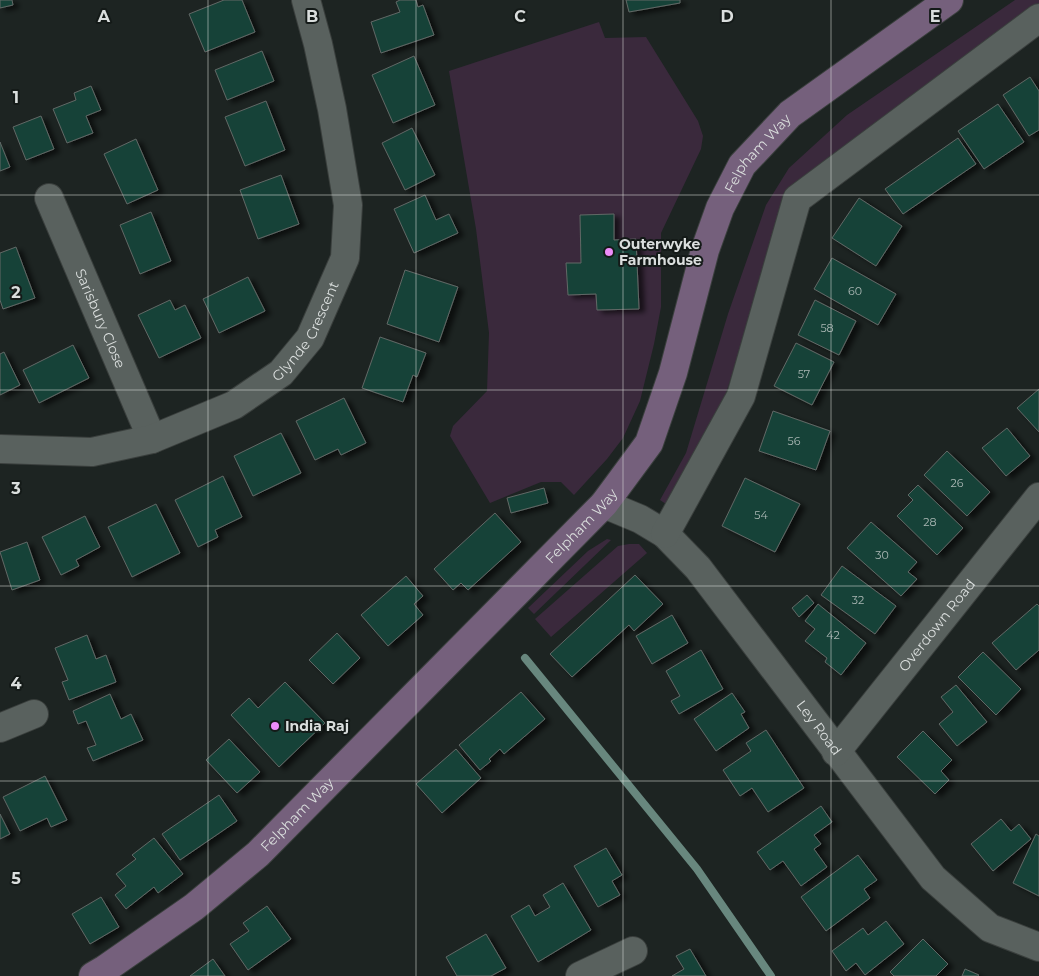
<svg xmlns="http://www.w3.org/2000/svg" width="1039" height="976" font-family="Montserrat,sans-serif">
<style>
.green{fill:#3a293c}
.lines{fill:none;stroke-linecap:round;stroke-linejoin:round}
.stream{stroke:#68877e;stroke-width:8}
.building{fill:#184338;stroke:#616866;filter:url(#shadow)}
.street-casing{stroke:#3a3f3d;stroke-width:30}
.secondary-casing{stroke:#3a3f3d;stroke-width:30}
.street{stroke:#59615e;stroke-width:28}
.secondary{stroke:#75607c;stroke-width:28}
.grid{fill:none;stroke:#dadedd;stroke-width:1;stroke-opacity:0.55}
.poi-dot{fill:#ed8cf9;stroke:#141a18;stroke-width:2}
.labels{text-anchor:middle;dominant-baseline:central;stroke-width:4;stroke-linejoin:round;paint-order:stroke}
.number-label{font-size:11px;fill:#aab7b4}
.street-label{font-size:14px;fill:#dadedd;stroke:#141a18}
.poi-label{font-size:14px;font-weight:bold;fill:#dadedd;stroke:#141a18;text-anchor:start}
.grid-label{font-size:16px;text-anchor:middle;font-weight:bold;fill:#dadedd;stroke:#141a18;stroke-width:4;stroke-linejoin:round;paint-order:stroke}
</style>
<defs>
<filter id="shadow"><feDropShadow dx="5.5" dy="3" stdDeviation="2.5" flood-color="#0009"/></filter>
</defs>
<rect width="100%" height="100%" fill="#1d2422"/>
<path class="green" d="M1015 0H1039V14L794 195 762 284 725 396 696 461 669 506 660 500 686 453 728 314 766 205 789 168 847 115Z
M599 22 605 38 646 37 698 121 703 136 701 149 661 233V307L654 344 640 401 623 438 607 459 574 495 561 482H541L490 503 450 436 453 426 487 391 489 333 476 229 449 71Z
M607 539 611 540 534 614 528 608 588 551Z
M629 544H639L647 553 551 637 535 619 618 546Z"/>
<g class="lines">
<path class="stream" d="M525 658 697 869 771 976"/>
</g>
<path class="building" d="M0 0H12L13 5 0 8Z
M224 0H242L255 32 205 52 189 14Z
M400 0H416L418 7 423 5 434 35 381 53 371 22 400 12 396 2Z
M626 0H680V3L629 12Z
M262 51 274 81 227 100 215 70Z
M414 56 435 105 393 123 372 75Z
M1030 77 1039 91V130L1029 136 1003 95Z
M91 86 101 110 86 116 93 133 67 143 53 109 76 100 74 93Z
M266 101 285 150 245 166 225 117Z
M998 104 1024 142 984 169 958 131Z
M41 116 54 149 26 160 13 127Z
M412 128 435 175 405 190 382 143Z
M958 138 976 164 903 214 885 189Z
M136 139 158 190 127 204 104 154Z
M0 142 10 167 0 171Z
M281 175 299 224 258 239 240 190Z
M425 195 436 220 449 214 458 233 414 253 394 209Z
M859 198 902 226 876 266 832 238Z
M151 212 171 261 140 274 120 225Z
M614 214V240L636 239 639 309 597 310 596 294 568 295 566 263H581L580 215Z
M16 247 35 298 3 309 0 300V253Z
M832 258 896 294 878 325 814 289Z
M405 270 458 287 439 342 387 324Z
M248 277 265 311 219 333 203 299Z
M170 300 175 310 185 305 201 338 159 358 138 315Z
M815 300 856 321 839 355 798 335Z
M380 337 426 353 417 377 413 375 403 402 362 388Z
M796 343 834 362 812 405 774 386Z
M73 345 89 378 39 403 23 370Z
M4 352 20 385 0 395V354Z
M1039 389V432L1017 408Z
M344 398 366 443 341 455 338 449 315 460 296 421Z
M773 411 830 431 816 470 759 451Z
M1007 428 1030 456 1006 476 982 448Z
M281 433 301 473 253 496 234 456Z
M947 451 990 492 967 516 924 475Z
M223 476 242 517 215 530 218 537 198 547 175 500Z
M745 478 800 504 775 552 722 526Z
M918 485 963 528 937 555 897 516 913 500 908 495Z
M544 488 548 503 511 513 507 498Z
M156 504 180 553 132 577 108 527Z
M495 513 521 542 468 590 461 583 453 590 434 569Z
M85 516 100 547 76 560 79 566 61 575 42 537Z
M871 522 917 562 908 572 917 579 901 596 847 548Z
M27 542 40 580 12 590 0 552Z
M842 566 896 606 875 634 821 595Z
M635 575 663 604 634 631 629 625 572 677 550 654Z
M406 576 423 596 414 604 423 615 388 646 361 615Z
M807 595 814 603 799 617 792 608Z
M818 604 866 643 841 675 825 662 827 658 805 641 815 629 805 621Z
M1037 604 1039 606V650L1016 670 992 643Z
M672 615 688 643 652 664 636 636Z
M337 633 360 658 333 684 309 660Z
M87 635 96 659 106 655 116 682 69 700 62 682 68 680 55 648Z
M701 650 723 689 679 714 671 701 680 696 666 671Z
M983 652 1021 689 996 715 958 677Z
M285 682 325 723 279 767 231 715 249 698 258 708Z
M956 685 987 722 957 746 939 724 953 712 941 697Z
M521 692 545 719 504 754 500 749 489 759 491 761 480 770 459 745Z
M732 693 745 712 741 714 749 728 716 751 694 719Z
M110 694 121 719 131 714 143 740 93 761 87 748 96 745 86 721 78 724 73 711Z
M766 730 804 788 768 812 752 788 740 796 723 770 751 751 746 743Z
M923 731 952 760 941 771 949 780 935 794 897 757Z
M229 739 260 772 237 793 206 760Z
M456 749 481 778 442 813 416 784Z
M45 776 67 820 51 827 47 818 20 831 3 797Z
M219 795 237 821 180 860 162 834Z
M821 806 832 822 814 835 821 844 814 849 827 867 801 886 783 861 770 870 757 852Z
M0 814 10 834 0 839Z
M1001 819 1011 831 1019 824 1031 839 993 871 971 844Z
M1036 834 1039 836V896L1013 883Z
M154 838 183 874 158 893 154 887 126 909 115 895 126 886 116 874 136 859 132 855Z
M606 848 622 875 612 881 620 895 598 907 574 866Z
M858 855 877 880 864 889 870 898 826 931 801 897Z
M563 883 591 930 538 962 511 916 529 905 535 916 550 907 543 895Z
M101 897 119 927 90 944 72 914Z
M267 906 291 939 248 970 230 944 249 931 243 923Z
M886 921 904 944 865 975 856 963 846 971 832 951 863 928 868 935Z
M486 934 506 968 491 976H457L446 957Z
M923 939 948 964 936 976H894L890 972Z
M690 949 706 976H672L684 969 676 956Z
M213 959 225 976H190Z
M965 969 979 975 978 976H962Z"/>
<g class="lines">
<defs>
<g id="street">
<path id="s1" d="M49 198 152 439"/>
<path id="s2" d="M0 449 92 452 152 439 234 405 281 373 310 338 345 258 348 205 332 109 318 44 306 0"/>
<path id="s3" d="M604 504 640 519 665 534 698 568 933 878 990 928 1039 947"/>
<path d="M665 534 741 396 797 199 1039 18"/>
<path d="M0 728 34 714"/>
<path id="s4" d="M836 752 1039 497"/>
<path d="M580 976 633 951"/>
</g>
<g id="secondary">
<path id="s5" d="M93 976 105 969 194 907 258 854 604 504 649 443 673 373 705 250 720 208 742 165 790 114 949 0"/>
</g>
</defs>
<use href="#street" class="street-casing"/>
<use href="#secondary" class="secondary-casing"/>
<use href="#street" class="street"/>
<use href="#secondary" class="secondary"/>
</g>
<path class="grid" d="M208 0V976M416 0V976M623 0V976M831 0V976M0 195H1039M0 390H1039M0 586H1039M0 781H1039"/>
<g class="poi-dot">
<circle cx="609" cy="252" r="5"/>
<circle cx="275" cy="726" r="5"/>
</g>
<g class="labels">
<g class="number-label">
<text x="855" y="291">60</text>
<text x="827" y="328">58</text>
<text x="804" y="374">57</text>
<text x="794" y="441">56</text>
<text x="957" y="483">26</text>
<text x="761" y="515">54</text>
<text x="930" y="522">28</text>
<text x="882" y="555">30</text>
<text x="858" y="600">32</text>
<text x="833" y="635">42</text>
</g>
<g class="street-label">
<text stroke="none"><textPath href="#s5" startOffset="1086">Felpham Way</textPath></text>
<text stroke="none"><textPath href="#s1" startOffset="131">Sarisbury Close</textPath></text>
<text stroke="none"><textPath href="#s2" startOffset="348">Glynde Crescent</textPath></text>
<text stroke="none"><textPath href="#s5" startOffset="666">Felpham Way</textPath></text>
<text stroke="none"><textPath href="#s4" startOffset="162">Overdown Road</textPath></text>
<text stroke="none"><textPath href="#s3" startOffset="316">Ley Road</textPath></text>
<text stroke="none"><textPath href="#s5" startOffset="261">Felpham Way</textPath></text>
</g>
<g class="poi-label">
<text x="619" y="244">Outerwyke<tspan x="619" dy="16">Farmhouse</tspan></text>
<text x="285" y="726">India Raj</text>
</g>
</g>
<g class="grid-label">
<text x="104" y="22">A</text>
<text x="312" y="22">B</text>
<text x="520" y="22">C</text>
<text x="727" y="22">D</text>
<text x="935" y="22">E</text>
<text x="16" y="103">1</text>
<text x="16" y="298">2</text>
<text x="16" y="494">3</text>
<text x="16" y="689">4</text>
<text x="16" y="884">5</text>
</g>
</svg>
